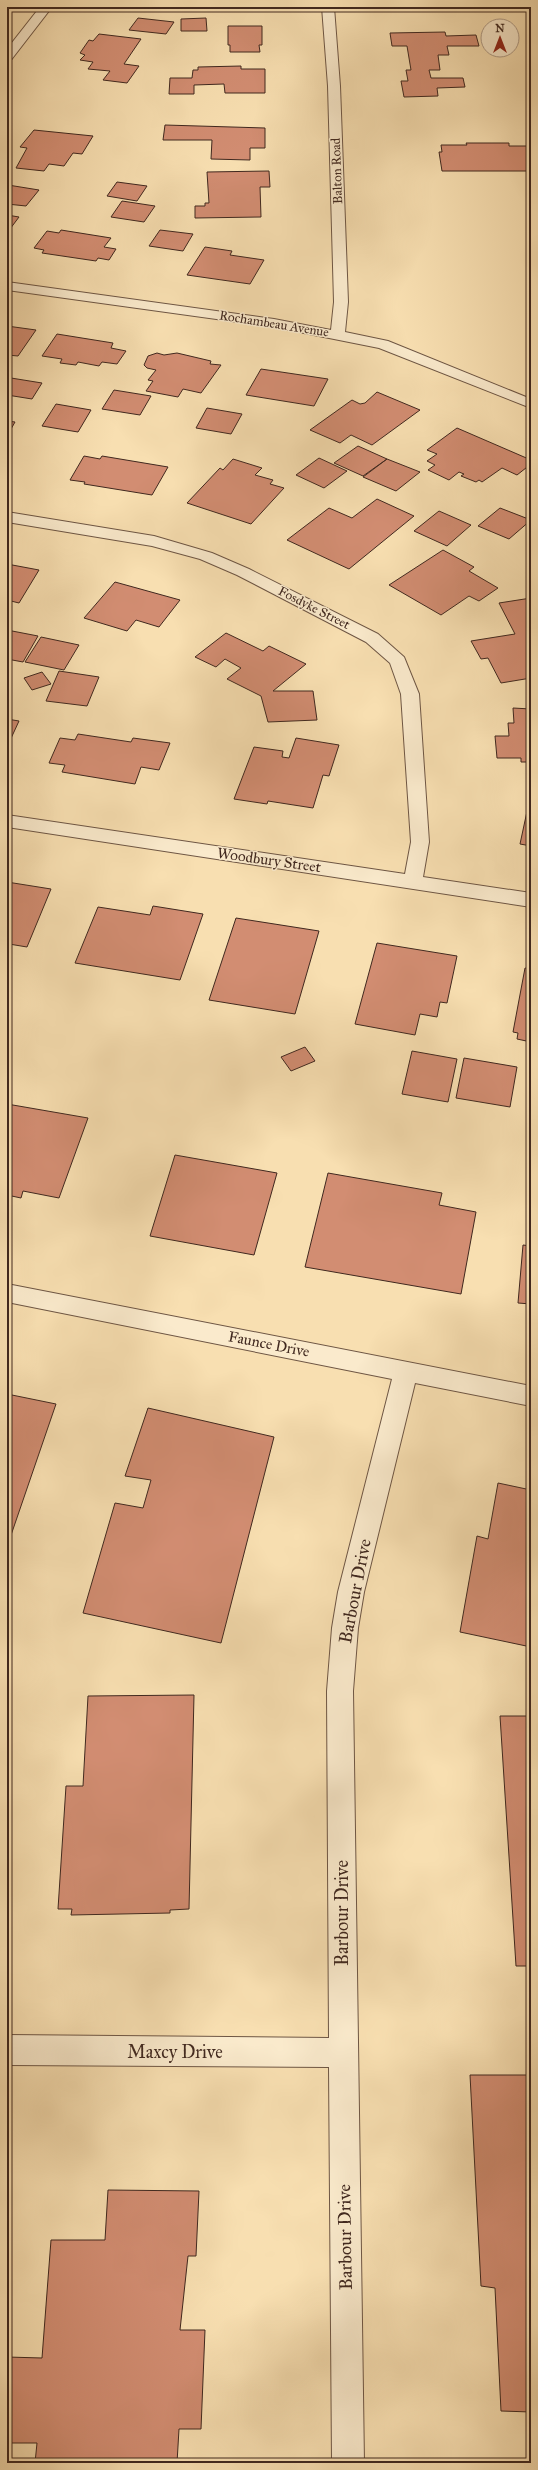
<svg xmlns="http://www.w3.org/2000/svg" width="538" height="2470" font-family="'IM FELL Great Primer',serif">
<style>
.building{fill:#d28d72;stroke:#40281f}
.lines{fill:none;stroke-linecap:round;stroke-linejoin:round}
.minor-casing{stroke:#6e5644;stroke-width:2}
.minor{fill:#faeacc;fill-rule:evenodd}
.labels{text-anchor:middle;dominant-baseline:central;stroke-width:3;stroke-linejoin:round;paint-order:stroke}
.far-street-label{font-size:13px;fill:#40281f;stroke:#faeacc}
.street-label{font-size:15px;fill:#40281f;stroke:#faeacc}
.near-street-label{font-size:18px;fill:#40281f;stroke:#faeacc}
</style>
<rect width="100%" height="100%" fill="#f8dfb1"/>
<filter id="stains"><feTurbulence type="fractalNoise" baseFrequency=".005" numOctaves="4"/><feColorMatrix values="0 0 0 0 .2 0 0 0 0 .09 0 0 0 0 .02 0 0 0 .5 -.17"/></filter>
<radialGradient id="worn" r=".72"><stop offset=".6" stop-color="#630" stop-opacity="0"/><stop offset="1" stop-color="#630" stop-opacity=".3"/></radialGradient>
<path class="building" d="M388 7H491V9L405 10Z
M138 18 174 22 166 34 129 30Z
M206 18 207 31H181V19Z
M228 26H262V45H259L260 52H230V45H228Z
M445 32 446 36 476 35 479 46H447L449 55H438L440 70H429L431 78H463L465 87 437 88 438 96 404 97 401 81H408L406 70H411L407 46H392L390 33Z
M99 34 141 39 124 64 139 66 127 83 103 80 110 71 88 69 93 62 80 60 85 55 80 53 89 40 93 41Z
M241 66V69H265V93H225L224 84 194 85V94H169L170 78H192L193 70H198V67Z
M165 125 265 128V148H250V160L211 159 212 140H163Z
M34 130 93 136 82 154 73 153 64 166 49 164 44 171 16 168 27 148 20 147Z
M466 143H509V146H531V171H442L439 152H442L441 145H467Z
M269 171 270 187H260L261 217 195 218V206H205V203H209L207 172Z
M117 182 147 186 137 201 107 196Z
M8 185 39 190 26 206 7 204Z
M122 201 155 206 144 222 111 217Z
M7 215 19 217 7 233Z
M61 230 111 238 104 247 116 249 109 260 98 258 96 261 42 253 44 250 34 248 47 231 59 233Z
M160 230 193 234 183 251 149 246Z
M205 247 232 251 230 255 264 260 250 284 187 275Z
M7 326 36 330 18 356 7 355Z
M57 334 113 343 111 348 126 351 117 364 102 362 99 366 78 362 76 365 60 363 62 359 42 356Z
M157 353 164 355 177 353 211 361 210 364 221 365 201 393 183 389 178 397 146 391 153 381 148 380 156 370 147 368 144 365 148 356Z
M261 369 328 379 314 406 246 395Z
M11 378 42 383 32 399 7 395V384Z
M114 390 151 396 140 415 102 409Z
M377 392 420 410 372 445 351 435 340 443 310 430 352 400 360 404 365 403Z
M56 404 91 410 78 432 42 426Z
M207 408 242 414 231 434 196 428Z
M7 421 15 422 7 436Z
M457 428 531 460V464L517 475 502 468 482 482 479 480 476 482 461 476 464 474 459 472 449 480 428 470 435 465 427 461 437 454 427 450Z
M358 446 387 459 363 476 334 463Z
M84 456 100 459 102 456 168 467 152 495 84 484 85 482 70 480Z
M319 458 347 471 324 488 296 475Z
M233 459 262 468 255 475 273 480 270 484 284 488 251 524 187 503 220 468 223 470Z
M387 459 420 472 396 491 363 477Z
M377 499 414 516 349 569 287 540 329 508 352 518Z
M500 508 531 520 509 539 478 526Z
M439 511 471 525 447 546 414 531Z
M443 550 474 567 469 571 498 588 479 601 469 596 441 615 389 585Z
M7 564 39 570 19 603 7 600Z
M115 582 180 600 159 627 136 620 127 631 84 618Z
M531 598V678L501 683 488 658 481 659 471 641 515 634 499 603Z
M7 630 38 636 23 662 7 659Z
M226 633 263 651 269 646 306 664 273 691H313L317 720 268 722 261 696 227 679 241 668 225 659 216 667 195 657Z
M41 637 79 645 64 670 25 662Z
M59 671 99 677 87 706 46 701Z
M42 672 51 684 32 690 24 678Z
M513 708 531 709V762H521V758H497L495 736H509L508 723H514Z
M7 719 19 721 7 747Z
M78 734 131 742 133 738 170 743 159 770 141 767 135 784 62 772 65 765 49 763 60 738 75 740Z
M296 738 339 745 329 776 323 775 313 808 268 801 267 804 234 799 254 747 283 751 282 757 289 758Z
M529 802H531V846L520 844Z
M7 882 51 889 27 947 9 944 7 948Z
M153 906 203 914 180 980 75 963 98 907 150 915Z
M236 918 319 931 295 1014 209 1000Z
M377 943 457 956 447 1003 440 1002 437 1017 420 1014 415 1035 355 1024Z
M525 968 531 969V1042L517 1039 518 1033 513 1032Z
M305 1047 315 1061 291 1071 281 1057Z
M412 1051 457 1059 448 1102 402 1094Z
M464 1058 517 1067 510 1107 456 1098Z
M7 1104 88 1118 59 1198 23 1191 21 1198 7 1195Z
M175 1155 277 1173 254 1255 150 1236Z
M328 1173 442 1193 439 1205 476 1212 461 1294 305 1267Z
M523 1245 531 1246V1304L518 1303Z
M7 1394 56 1404 9 1541 7 1540Z
M148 1408 274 1437 221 1643 83 1613 115 1503 143 1508 151 1480 125 1476Z
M498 1483 531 1490V1647L460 1632 477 1536 488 1539Z
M194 1695 189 1909 170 1910V1913L71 1915 72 1909H58L66 1786H83L88 1696Z
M500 1716H531V1966H516Z
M470 2075H531V2412L501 2411 495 2288 481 2286Z
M108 2190 199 2191 196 2256H188L180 2330H205L201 2429H179L177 2463H35L37 2443H7V2357L42 2358 51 2240H105Z"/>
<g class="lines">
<defs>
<path id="minor" d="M40 7H52L11 60 7 61V49Z
M322 7H334L340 86 348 302 345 332 388 341 531 399V408L379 348 274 327 7 290V282L274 319 331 330 334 302 328 86Z
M7 512 154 536 212 553 249 569 378 634 404 657 419 694 429 842 423 877 531 893V907L7 827V815L405 874 411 842 401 694 390 663 366 642 237 575 200 559 152 546 7 522Z
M7 1284 531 1386V1406L415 1383 364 1592 358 1628 353 1691 364 2463H332L329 2067 7 2065V2035L329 2038 327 1691 332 1628 338 1592 392 1379 7 1302Z"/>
</defs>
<use href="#minor" class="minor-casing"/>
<use href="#minor" class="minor"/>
</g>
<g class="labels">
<g class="far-street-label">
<text transform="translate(337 171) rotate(-92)">Balton Road</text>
<text transform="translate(274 324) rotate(9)">Rochambeau Avenue</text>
<text transform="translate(314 608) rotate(27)">Fosdyke Street</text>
</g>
<g class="street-label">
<text transform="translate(269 860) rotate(8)">Woodbury Street</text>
<text transform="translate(269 1344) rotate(11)">Faunce Drive</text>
</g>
<g class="near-street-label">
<text transform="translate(355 1591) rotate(-79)">Barbour Drive</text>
<text transform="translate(342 1913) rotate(-90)">Barbour Drive</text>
<text x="175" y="2052">Maxcy Drive</text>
<text transform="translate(345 2237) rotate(-91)">Barbour Drive</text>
</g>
</g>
<rect width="538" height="2470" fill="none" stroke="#f8dfb1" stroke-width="24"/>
<rect x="8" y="8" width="522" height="2454" fill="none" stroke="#40281f" stroke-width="2"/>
<rect x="12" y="12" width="514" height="2446" fill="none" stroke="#40281f"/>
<g transform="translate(500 38)"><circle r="19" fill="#faeacc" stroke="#b09c87"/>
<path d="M0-3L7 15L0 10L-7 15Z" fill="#8f2418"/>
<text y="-6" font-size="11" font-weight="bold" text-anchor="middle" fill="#40281f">N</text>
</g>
<rect width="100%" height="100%" filter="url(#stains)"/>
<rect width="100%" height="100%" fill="url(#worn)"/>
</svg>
